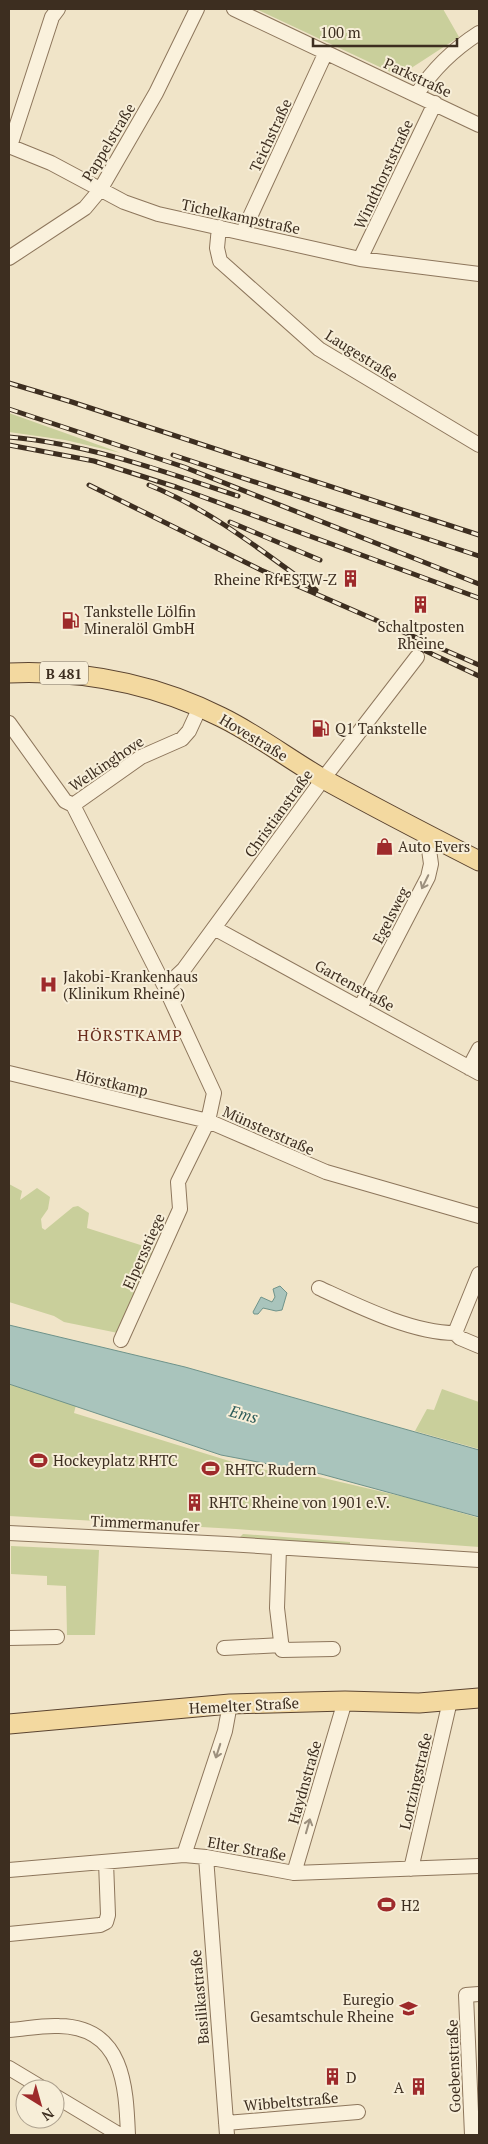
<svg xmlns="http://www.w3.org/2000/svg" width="488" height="2144" font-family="'PT Serif',serif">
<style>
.green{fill:#c9cf9b}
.water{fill:#a9c4bc;stroke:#6f938a}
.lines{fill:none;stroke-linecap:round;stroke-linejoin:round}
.minor-casing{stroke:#8d765c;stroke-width:16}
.major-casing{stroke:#5b4430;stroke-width:21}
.minor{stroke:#faf1dc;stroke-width:14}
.major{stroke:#f3d9a0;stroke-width:19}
.rail-casing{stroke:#3d2e20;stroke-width:5}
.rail{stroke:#f7eed8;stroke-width:3;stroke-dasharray:9;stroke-linecap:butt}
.oneway{stroke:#9c907e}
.labels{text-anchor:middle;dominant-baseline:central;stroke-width:4;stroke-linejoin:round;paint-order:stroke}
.shield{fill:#f7eed8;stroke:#756857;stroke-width:1}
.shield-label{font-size:14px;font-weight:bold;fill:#3d2e20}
.street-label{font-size:15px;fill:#3d2e20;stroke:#f7eed8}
.poi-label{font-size:15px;fill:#3d2e20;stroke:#f7eed8;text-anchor:start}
.neighbourhood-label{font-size:16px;letter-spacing:1px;fill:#6b2e1e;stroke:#f7eed8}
.water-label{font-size:16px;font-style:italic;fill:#2f5d5a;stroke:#f7eed8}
</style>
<rect width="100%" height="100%" fill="#f0e4c8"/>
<path class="green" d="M256 9H443L459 37 399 76Z
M9 413 121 453 65 440 9 432Z
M9 1184 22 1191 20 1200 37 1188 50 1197 48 1209 41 1219 42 1228 45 1230 73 1207 78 1206 89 1213 87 1228 153 1249 167 1221 172 1220 118 1333 64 1322 54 1316 9 1302Z
M9 1384 76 1405 74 1413 252 1468 319 1477 413 1499 479 1518V1547L236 1529 9 1516Z
M442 1389 479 1402V1449L415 1431 427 1409 434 1410Z
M243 1534 350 1542V1546L238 1539Z
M11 1546 99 1550 95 1635H67L66 1586 47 1585V1576L11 1574Z"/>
<path class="water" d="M280 1286 287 1293 282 1310 276 1311 263 1308 258 1314H254L253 1312 261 1297 272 1302 275 1297 273 1289Z
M9 1325 185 1367 479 1450V1517L321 1474 221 1455 9 1384Z"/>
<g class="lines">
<defs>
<path id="minor" d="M234 9 479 125
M417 94C433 69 454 49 479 33
M9 146 51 163 124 202 158 214 360 259 479 274
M10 146 52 17 58 9
M219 227 217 248 220 261 319 349 479 445
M243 232 326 52
M9 258 85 208 100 190 156 93 197 9
M360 259 435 103
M9 723 65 801 73 805 141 757 182 739 189 731 200 707
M73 805 165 987 214 1093 208 1121 178 1182 180 1209 121 1340
M214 928 479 1073
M165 987 184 969 323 779 417 657
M361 1006 428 877 431 864 427 835
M469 1068 479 1049
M9 1073 208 1121 326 1172 479 1216
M319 1288C358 1306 412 1333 455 1333L479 1274
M455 1333 460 1338 479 1346
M9 1533 227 1544 479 1560
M279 1548 277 1608 282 1650 333 1649
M9 1638 57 1637
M224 1648 282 1645
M184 1855 225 1731 230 1704
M206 1857 227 2135
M411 1869 450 1701
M9 1870 184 1855 206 1857 294 1873 479 1866
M294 1873 345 1701
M9 1934 100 1925 106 1922 108 1915 106 1862
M9 2030C25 2029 42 2025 59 2026 124 2027 126 2087 128 2135
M9 2068 44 2089
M55 2096 120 2135
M226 2123 358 2112
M472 2135 466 1995 479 1994"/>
<path id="major" d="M9 673C83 670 155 684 221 717 258 735 290 760 325 780 376 808 428 835 479 861
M9 1724 230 1704 345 1701 419 1703 479 1698"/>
</defs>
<use href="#minor" class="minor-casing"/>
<use href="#major" class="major-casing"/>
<use href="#minor" class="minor"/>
<use href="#major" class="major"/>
<defs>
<path id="rail" d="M9 383 72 402 479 535
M9 409 184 467 479 584
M9 437C88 444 163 471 238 496
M9 445 94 461 176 487 479 598
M173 455 479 556
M89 485 261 570 479 665
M149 485C211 510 262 551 316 590
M230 522 320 560
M400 639 479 676"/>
</defs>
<use href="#rail" class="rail-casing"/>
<use href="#rail" class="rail"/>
</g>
<defs><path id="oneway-shaft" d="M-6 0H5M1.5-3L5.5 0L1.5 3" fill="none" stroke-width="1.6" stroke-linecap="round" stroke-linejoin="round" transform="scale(1.25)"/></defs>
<g class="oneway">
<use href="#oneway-shaft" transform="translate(425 882) rotate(116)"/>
<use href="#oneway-shaft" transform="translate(218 1751) rotate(108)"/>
<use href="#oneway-shaft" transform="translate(308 1826) rotate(-74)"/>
</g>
<defs>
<symbol id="building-bare" viewBox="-9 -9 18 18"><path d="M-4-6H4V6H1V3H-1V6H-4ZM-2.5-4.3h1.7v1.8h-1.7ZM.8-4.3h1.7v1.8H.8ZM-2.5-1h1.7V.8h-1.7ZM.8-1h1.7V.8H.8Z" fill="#9e2a2b" stroke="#f7eed8" stroke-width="2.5" paint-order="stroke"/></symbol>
<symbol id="fuel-bare" viewBox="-9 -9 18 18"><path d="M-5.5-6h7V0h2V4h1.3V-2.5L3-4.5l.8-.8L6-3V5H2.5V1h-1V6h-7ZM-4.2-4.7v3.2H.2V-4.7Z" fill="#9e2a2b" stroke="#f7eed8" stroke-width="2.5" paint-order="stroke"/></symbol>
<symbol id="shop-bare" viewBox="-9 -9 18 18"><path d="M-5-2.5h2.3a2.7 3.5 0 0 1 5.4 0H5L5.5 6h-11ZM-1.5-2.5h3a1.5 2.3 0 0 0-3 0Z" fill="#9e2a2b" stroke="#f7eed8" stroke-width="2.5" paint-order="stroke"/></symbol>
<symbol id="hospital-bare" viewBox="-9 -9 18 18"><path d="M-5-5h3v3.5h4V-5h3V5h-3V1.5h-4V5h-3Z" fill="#9e2a2b" stroke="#f7eed8" stroke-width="2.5" paint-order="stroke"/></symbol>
<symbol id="stadium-bare" viewBox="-9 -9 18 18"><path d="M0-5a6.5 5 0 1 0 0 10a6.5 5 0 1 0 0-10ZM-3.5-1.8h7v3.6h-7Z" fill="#9e2a2b" stroke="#f7eed8" stroke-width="2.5" paint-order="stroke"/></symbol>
<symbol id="school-bare" viewBox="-9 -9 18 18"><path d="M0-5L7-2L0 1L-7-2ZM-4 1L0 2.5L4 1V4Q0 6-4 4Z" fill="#9e2a2b" stroke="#f7eed8" stroke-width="2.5" paint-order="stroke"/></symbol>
</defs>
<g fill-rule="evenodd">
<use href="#building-bare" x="338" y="566" width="25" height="25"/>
<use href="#building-bare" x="408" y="592" width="25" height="25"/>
<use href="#fuel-bare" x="58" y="608" width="25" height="25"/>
<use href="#fuel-bare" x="308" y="716" width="25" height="25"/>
<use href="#shop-bare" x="372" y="834" width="25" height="25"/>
<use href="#hospital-bare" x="36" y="972" width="25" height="25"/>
<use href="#stadium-bare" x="26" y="1448" width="25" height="25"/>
<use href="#stadium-bare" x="198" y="1456" width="25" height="25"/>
<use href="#building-bare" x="182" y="1490" width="25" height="25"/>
<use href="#stadium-bare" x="374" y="1892" width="25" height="25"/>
<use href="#school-bare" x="396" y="1996" width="25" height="25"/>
<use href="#building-bare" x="320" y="2064" width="25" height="25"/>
<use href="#building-bare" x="406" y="2074" width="25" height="25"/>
</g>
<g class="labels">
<rect class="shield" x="40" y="661.5" width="48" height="23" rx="4"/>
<g class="shield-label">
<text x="64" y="673">B 481</text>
</g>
<g class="street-label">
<text transform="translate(418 77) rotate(25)">Parkstraße</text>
<text transform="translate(270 135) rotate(-65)">Teichstraße</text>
<text transform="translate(108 142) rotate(-59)">Pappelstraße</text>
<text transform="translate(383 174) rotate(-65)">Windthorststraße</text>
<text transform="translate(241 216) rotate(12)">Tichelkampstraße</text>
<text transform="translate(362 355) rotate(32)">Laugestraße</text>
<text transform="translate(254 737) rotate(31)">Hovestraße</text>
<text transform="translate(106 763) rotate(-34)">Welkinghove</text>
<text transform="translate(278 813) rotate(-54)">Christianstraße</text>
<text transform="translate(390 915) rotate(-63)">Egelsweg</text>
<text transform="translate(355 985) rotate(29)">Gartenstraße</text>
<text transform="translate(112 1082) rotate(13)">Hörstkamp</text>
<text transform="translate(269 1130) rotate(24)">Münsterstraße</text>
<text transform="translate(143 1251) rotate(-66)">Elpersstiege</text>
<text transform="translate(145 1523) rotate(3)">Timmermanufer</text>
<text transform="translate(244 1705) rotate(-3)">Hemelter Straße</text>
<text transform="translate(415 1781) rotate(-77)">Lortzingstraße</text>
<text transform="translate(304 1782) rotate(-74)">Haydnstraße</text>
<text transform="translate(247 1848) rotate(10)">Elter Straße</text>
<text transform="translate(199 1997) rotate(-95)">Basilikastraße</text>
<text transform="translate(453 2066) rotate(-92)">Goebenstraße</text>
<text transform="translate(291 2101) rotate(-5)">Wibbeltstraße</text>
</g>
<g class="poi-label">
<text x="337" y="579" text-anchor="end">Rheine Rf ESTW-Z</text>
<text x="84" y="611">Tankstelle Lölfin<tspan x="84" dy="17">Mineralöl GmbH</tspan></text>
<text x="421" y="626" text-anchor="middle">Schaltposten<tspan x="421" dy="17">Rheine</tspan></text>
<text x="335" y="728">Q1 Tankstelle</text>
<text x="398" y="846">Auto Evers</text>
<text x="63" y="976">Jakobi-Krankenhaus<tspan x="63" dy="17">(Klinikum Rheine)</tspan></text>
<text x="53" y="1460">Hockeyplatz RHTC</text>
<text x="225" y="1469">RHTC Rudern</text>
<text x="209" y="1502">RHTC Rheine von 1901 e.V.</text>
<text x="401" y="1905">H2</text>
<text x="394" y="1999" text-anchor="end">Euregio<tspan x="394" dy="17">Gesamtschule Rheine</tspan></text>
<text x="346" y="2077">D</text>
<text x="404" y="2087" text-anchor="end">A</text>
</g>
<g class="neighbourhood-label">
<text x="130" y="1035">HÖRSTKAMP</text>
</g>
<g class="water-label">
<text transform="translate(244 1414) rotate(15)">Ems</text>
</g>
</g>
<rect width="488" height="2144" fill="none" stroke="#3d2e20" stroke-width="20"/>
<g transform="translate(40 2104) rotate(143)"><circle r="24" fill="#f7eed8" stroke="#ada18e"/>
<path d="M0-4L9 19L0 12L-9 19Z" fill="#9e2a2b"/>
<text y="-8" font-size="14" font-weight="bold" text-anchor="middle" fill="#3d2e20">N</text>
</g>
<path d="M313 38v8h144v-8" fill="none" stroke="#3d2e20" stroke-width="2.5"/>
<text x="320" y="38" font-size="15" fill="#3d2e20" stroke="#f7eed8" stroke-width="4" paint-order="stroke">100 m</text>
</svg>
